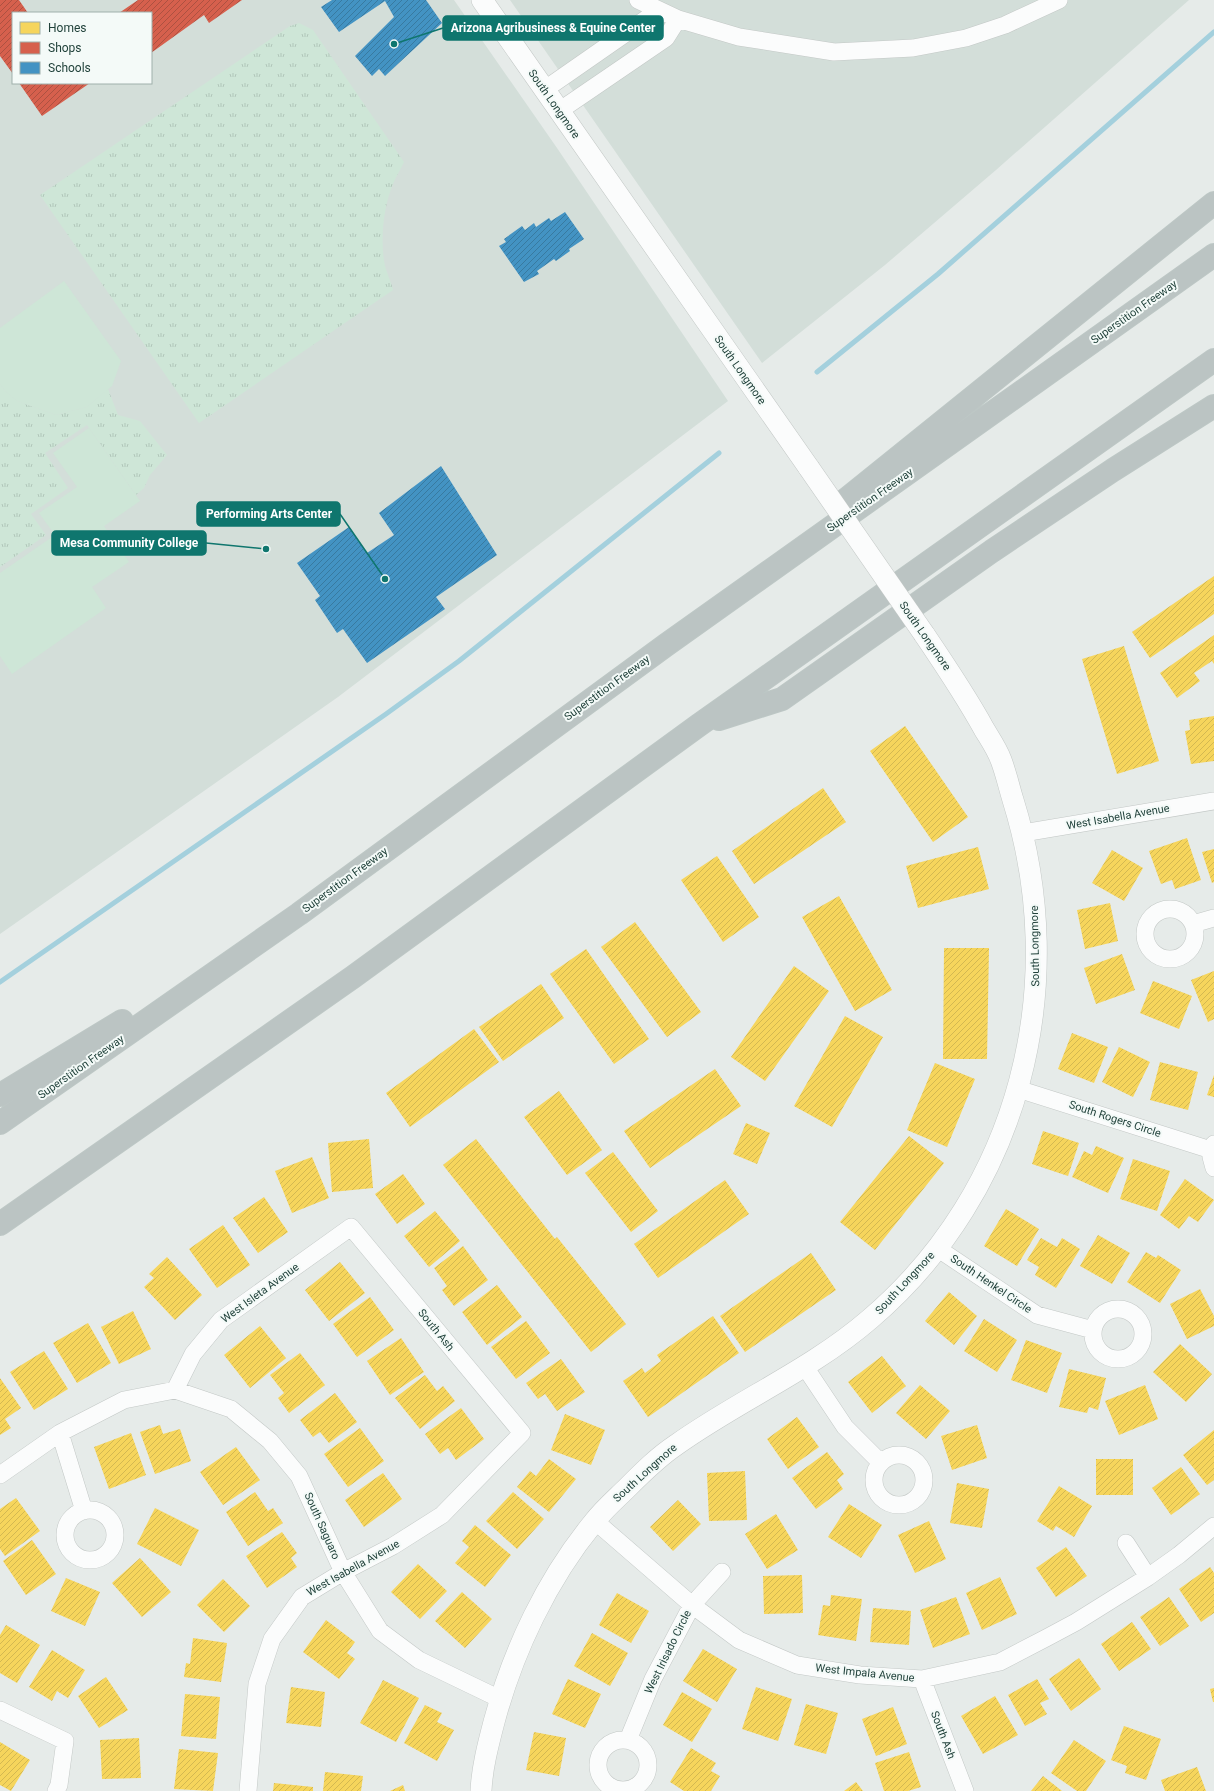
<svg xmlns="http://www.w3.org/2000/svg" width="1214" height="1791" font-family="Roboto,sans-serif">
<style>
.built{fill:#d3ded9;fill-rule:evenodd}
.grass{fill:url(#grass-tufts)}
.garden{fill:#cee6d7}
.homes{fill:url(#homes-hatch)}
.shops{fill:url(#shops-hatch)}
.schools{fill:url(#schools-hatch)}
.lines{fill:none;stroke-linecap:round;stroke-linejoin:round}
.stream{stroke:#a4d0dd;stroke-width:5}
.minor-casing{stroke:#c3c8c6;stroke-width:18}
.tertiary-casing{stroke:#c3c8c6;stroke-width:22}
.motorway-casing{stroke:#bdc7c5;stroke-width:24}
.minor{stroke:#fbfcfc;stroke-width:17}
.tertiary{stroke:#fbfcfc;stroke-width:21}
.motorway{stroke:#bbc4c3;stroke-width:22}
.tertiary-bridge-casing{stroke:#c3c8c6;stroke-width:22;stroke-linecap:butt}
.tertiary-bridge{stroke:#fbfcfc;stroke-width:21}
.labels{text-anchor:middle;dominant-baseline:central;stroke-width:4;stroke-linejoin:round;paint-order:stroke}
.street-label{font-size:11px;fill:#21423b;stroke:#f4faf8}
.leader{fill:none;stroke:#0f766e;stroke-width:1.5}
.callout-dot{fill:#0f766e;stroke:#f4faf8;stroke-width:1.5}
.callout{fill:#0f766e;stroke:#0f766e;stroke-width:1.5}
.callout-label{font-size:12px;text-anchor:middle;font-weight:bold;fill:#fff}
</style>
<defs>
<pattern id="grass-tufts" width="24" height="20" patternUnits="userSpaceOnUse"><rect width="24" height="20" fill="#cee6d7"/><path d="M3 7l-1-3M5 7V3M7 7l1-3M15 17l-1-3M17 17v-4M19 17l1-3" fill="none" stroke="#b1c6b9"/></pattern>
<pattern id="homes-hatch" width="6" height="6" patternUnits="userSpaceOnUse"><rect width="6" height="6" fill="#f6d55c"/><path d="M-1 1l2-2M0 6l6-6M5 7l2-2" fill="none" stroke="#d3b851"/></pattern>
<pattern id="shops-hatch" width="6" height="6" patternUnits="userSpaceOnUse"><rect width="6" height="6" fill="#d6604d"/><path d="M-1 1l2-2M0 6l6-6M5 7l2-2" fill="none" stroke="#ad5141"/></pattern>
<pattern id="schools-hatch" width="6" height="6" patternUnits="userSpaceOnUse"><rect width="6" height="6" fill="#4393c3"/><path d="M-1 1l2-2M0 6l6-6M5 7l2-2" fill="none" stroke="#387aa0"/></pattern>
</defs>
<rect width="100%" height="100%" fill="#e6ebe9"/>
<path class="built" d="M0 0H454L557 148 728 401 338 697 0 934ZM13 13H151V83H13Z
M510 0H1189L996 170 885 265 762 363Z"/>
<path class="grass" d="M299 23 313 30 404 162C401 169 396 176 393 184 383 208 380 241 385 266 387 274 391 281 393 290L199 423 40 195 290 26Z
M0 384 5 391 17 401 56 415 87 407 108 389 118 415 140 421 167 455 150 475 144 488 136 495 87 425 45 453 68 488 31 514 46 535 0 567Z"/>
<path class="garden" d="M64 281 121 361 112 386 87 407 56 415 17 401 5 391 0 384V328Z
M89 428 140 501 104 526 129 562 92 587 106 608 12 674 0 656V573L55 535 39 513 77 487 53 453Z"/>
<path class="homes" d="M1214 576V614L1150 658 1132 632Z
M1214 635V664L1212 661 1194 673 1200 681 1177 698 1160 673Z
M1124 646 1159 761 1117 774 1082 659Z
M1214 716V761L1191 764 1185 731 1190 730 1189 720Z
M905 726 968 817 933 842 870 751Z
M823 788 846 822 754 884 732 851Z
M1187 838 1201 880 1175 889 1172 880 1161 884 1149 851Z
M978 847 989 889 918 908 906 866Z
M1214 849V882L1212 883 1202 852Z
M1112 850 1143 868 1124 901 1092 883Z
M717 856 759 917 723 942 681 880Z
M839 896 892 990 855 1011 802 917Z
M1110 903 1118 941 1085 949 1077 910Z
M635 922 701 1012 667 1037 601 947Z
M944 948H989L987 1059H943Z
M586 949 649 1039 614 1064 550 974Z
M1122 954 1135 990 1096 1004 1084 968Z
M794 966 829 991 765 1081 731 1057Z
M1214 971V1019L1208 1022 1191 980Z
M1153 981 1192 996 1179 1029 1140 1013Z
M541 984 564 1018 503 1061 479 1027Z
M845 1016 883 1037 832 1127 794 1106Z
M474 1029 499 1062 410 1127 386 1093Z
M1072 1033 1108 1047 1094 1083 1058 1069Z
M1119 1047 1150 1062 1133 1097 1102 1082Z
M1160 1062 1198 1072 1188 1110 1150 1100Z
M935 1063 975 1079 947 1147 907 1130Z
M715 1069 741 1106 650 1168 624 1131Z
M1214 1075V1097L1207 1095Z
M559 1091 602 1150 567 1175 524 1117Z
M746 1123 770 1133 757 1164 733 1154Z
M1043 1131 1079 1143 1068 1176 1032 1164Z
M909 1136 944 1163 875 1250 840 1222Z
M369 1139 373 1188 332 1192 328 1143Z
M476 1139 555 1239 557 1237 626 1324 591 1352 443 1165Z
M1096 1146 1124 1158 1108 1193 1072 1177 1084 1151 1092 1155Z
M613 1152 658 1211 631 1232 585 1173Z
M312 1157 329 1198 292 1213 275 1171Z
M1133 1159 1170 1171 1157 1211 1120 1199Z
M403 1174 425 1204 397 1224 375 1194Z
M1185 1179 1214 1200 1198 1222 1189 1216 1179 1229 1160 1215Z
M725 1180 749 1214 658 1278 634 1244Z
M264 1197 288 1232 258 1253 233 1218Z
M1006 1209 1039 1229 1017 1266 984 1246Z
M435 1211 460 1241 429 1267 404 1236Z
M223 1225 250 1265 217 1288 189 1249Z
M1098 1235 1130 1253 1112 1284 1080 1266Z
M1041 1238 1057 1247 1062 1238 1080 1249 1056 1288 1035 1275 1039 1267 1027 1260Z
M463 1246 488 1280 454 1306 442 1290 447 1286 434 1268Z
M1146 1252 1156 1258 1158 1255 1181 1270 1160 1303 1127 1282Z
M811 1253 836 1290 745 1352 720 1316Z
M167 1257 202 1295 175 1320 144 1287 154 1278 149 1274Z
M340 1262 365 1293 329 1321 305 1290Z
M497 1285 522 1317 487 1345 462 1312Z
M1200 1289 1214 1316V1326L1187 1339 1170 1304Z
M949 1292 977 1316 954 1345 925 1321Z
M370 1297 394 1330 357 1357 333 1324Z
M133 1311 151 1349 119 1364 101 1327Z
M713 1316 739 1353 648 1417 623 1381 642 1368 645 1373 661 1361 657 1355Z
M984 1319 1017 1340 997 1372 964 1351Z
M526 1321 550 1353 516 1379 491 1347Z
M88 1323 111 1363 77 1383 53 1343Z
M260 1326 286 1358 250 1388 224 1355Z
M401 1338 424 1372 390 1395 367 1361Z
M1026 1340 1062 1353 1047 1393 1011 1380Z
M1180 1344 1212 1374 1186 1402 1153 1372Z
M44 1351 68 1389 34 1410 10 1372Z
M300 1353 325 1385 289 1413 278 1398 284 1393 270 1375Z
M882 1356 906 1386 872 1413 848 1382Z
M561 1359 585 1392 557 1411 545 1394 538 1399 526 1383Z
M1069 1369 1106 1378 1098 1410 1089 1407 1087 1413 1059 1407Z
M425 1375 437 1391 443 1386 455 1401 420 1429 395 1398Z
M0 1378 21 1408 5 1419 11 1428 0 1435Z
M920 1385 950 1411 926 1439 896 1413Z
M1145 1385 1158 1419 1119 1435 1105 1401Z
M335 1393 357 1422 329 1443 320 1432 313 1437 300 1420Z
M461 1408 484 1439 456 1460 448 1448 440 1454 425 1434Z
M565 1414 605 1430 591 1465 551 1450Z
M797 1417 819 1447 788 1469 767 1439Z
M160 1425 163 1434 180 1429 191 1461 155 1474 140 1432Z
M977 1425 987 1458 952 1470 941 1436Z
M360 1428 384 1461 348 1487 324 1454Z
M1214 1430V1480L1207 1485 1183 1455Z
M131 1433 146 1475 109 1489 94 1447Z
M236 1447 260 1480 223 1505 200 1472Z
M827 1452 844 1474 837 1480 843 1489 816 1509 792 1478Z
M549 1459 576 1479 549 1512 517 1487 530 1471 536 1476Z
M1096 1459H1133V1495H1096Z
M1181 1467 1200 1494 1171 1515 1152 1488Z
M745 1471 747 1520 709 1521 707 1473Z
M383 1473 402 1499 364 1527 345 1500Z
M957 1483 989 1489 982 1528 950 1523Z
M1059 1486 1092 1506 1074 1537 1056 1526 1053 1531 1037 1521Z
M255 1492 268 1511 273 1508 283 1523 248 1546 226 1512Z
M513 1492 544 1519 517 1549 486 1521Z
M16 1498 40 1531 5 1556 0 1549V1509Z
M678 1500 701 1524 673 1551 650 1527Z
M849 1504 882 1525 861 1558 828 1537Z
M155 1508 199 1530 181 1566 137 1544Z
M776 1514 798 1550 767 1569 745 1534Z
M929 1521 946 1559 915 1573 898 1535Z
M475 1525 511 1555 485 1587 455 1563 469 1547 462 1541Z
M282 1532 297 1553 291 1558 297 1567 267 1588 246 1556Z
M32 1540 56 1574 26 1595 3 1561Z
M1066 1547 1087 1576 1056 1597 1036 1568Z
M140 1558 171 1592 142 1617 112 1583Z
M418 1564 447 1591 420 1619 391 1592Z
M1210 1567 1214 1573V1613L1201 1622 1179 1589Z
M802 1575 803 1613 764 1614 763 1576Z
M1000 1577 1017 1614 982 1630 966 1593Z
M66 1578 100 1592 85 1626 51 1611Z
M223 1579 250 1606 224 1632 197 1605Z
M462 1592 492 1619 465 1648 435 1621Z
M617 1593 649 1611 631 1643 599 1625Z
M831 1595 862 1599 856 1641 818 1635 823 1605 830 1606Z
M956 1597 970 1634 933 1648 920 1610Z
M1169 1597 1189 1626 1160 1646 1140 1617Z
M873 1608 911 1611 909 1645 870 1642Z
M326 1620 355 1642 347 1653 355 1659 339 1679 303 1652Z
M1132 1622 1151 1649 1119 1671 1101 1644Z
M6 1625 40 1645 17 1683 0 1673V1635Z
M592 1633 628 1653 610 1686 574 1666Z
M193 1638 227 1643 221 1682 184 1677 186 1663 190 1664Z
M703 1649 737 1669 717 1702 683 1681Z
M52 1650 85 1670 68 1698 57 1691 52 1701 29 1687Z
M1079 1658 1101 1689 1071 1711 1049 1679Z
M106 1677 128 1710 99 1728 78 1696Z
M568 1679 601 1694 585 1728 552 1714Z
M1037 1679 1049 1699 1040 1703 1047 1714 1025 1726 1008 1695Z
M383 1680 419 1698 396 1742 360 1723Z
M291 1687 325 1692 321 1727 286 1723Z
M756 1687 792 1699 778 1741 742 1729Z
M1214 1688V1702H1213L1210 1689Z
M682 1692 712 1709 692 1742 663 1725Z
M185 1694 220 1697 216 1739 181 1736Z
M995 1696 1018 1735 983 1754 961 1716Z
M806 1704 838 1713 826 1754 794 1745Z
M425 1705 442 1713 437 1722 454 1730 437 1761 404 1743Z
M893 1707 907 1744 876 1756 862 1719Z
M1124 1726 1161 1739 1146 1780 1125 1773 1127 1766 1111 1760Z
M534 1732 566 1738 559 1776 526 1770Z
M139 1738 141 1778 102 1779 100 1740Z
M1074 1740 1106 1761 1086 1791H1077L1051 1773Z
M0 1742 30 1760 11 1791 0 1785Z
M691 1748 716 1763 711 1771 720 1776 711 1791H684L670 1782Z
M179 1749 218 1753 213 1791 174 1789Z
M909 1752 921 1787 908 1791H884L875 1763Z
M1197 1767 1206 1791H1165L1161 1780Z
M325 1772 363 1776 361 1791H323Z
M1043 1776 1062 1791H1031Z
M856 1782 863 1791H844Z
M274 1783 313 1787V1791H273Z
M403 1785 405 1791H390Z"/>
<path class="shops" d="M0 0H19L28 13H13V74L0 56Z
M138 0H242L209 23 204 15 151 53V13H119Z
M19 83H90L42 116Z"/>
<path class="schools" d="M332 0H426L442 23 385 76 379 69 372 76 355 56 394 17 385 1 339 32 321 7Z
M565 212 584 239 569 249 570 251 556 261 554 259 537 271 539 274 524 282 499 246 506 242 504 239 522 226 525 230 534 223 536 227 549 218 551 221Z
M441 466 497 555 436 597 445 609 367 663 343 629 337 633 315 600 320 596 297 563 349 527 367 553 394 535 379 513Z"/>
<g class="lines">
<path class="stream" d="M817 372 938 274 1214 32
M0 982 386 714 459 661 719 453"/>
<defs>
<path id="minor" d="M638 0 678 19 739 37 834 52 913 48 966 38 1005 25 1059 0
M544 90 659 10
M559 111 666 38 678 19
M1023 833 1214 801
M1145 934a25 25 0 1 1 50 0a25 25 0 1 1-50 0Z
M1193 924 1214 918
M1018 1089 1211 1150
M1214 1144 1211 1157 1214 1168
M937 1248 1037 1315 1093 1330
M1093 1334a25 25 0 1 1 50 0a25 25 0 1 1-50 0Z
M805 1367 845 1427 881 1463
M175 1390 231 1409 270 1441 299 1476 343 1572 380 1631 419 1660 500 1699
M60 1433 84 1511
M874 1480a25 25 0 1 1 50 0a25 25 0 1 1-50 0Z
M0 1475 60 1433 124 1400 175 1390 193 1354 221 1320 351 1227 522 1433 442 1515 393 1546 343 1572 302 1597 272 1639 257 1684 248 1791
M65 1535a25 25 0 1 1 50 0a25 25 0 1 1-50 0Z
M595 1521 692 1605 739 1640 797 1665 860 1675 922 1679 1000 1662 1048 1637 1076 1622 1148 1577 1179 1555 1214 1526
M1126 1543 1148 1577
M922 1679 965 1791
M0 1710 65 1741 59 1785 56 1791
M598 1765a25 25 0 1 1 50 0a25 25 0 1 1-50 0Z
M628 1740 653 1679 692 1605 722 1572"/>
<path id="tertiary" d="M482 0 809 468
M481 1791C482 1768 488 1745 494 1722 513 1651 547 1579 594 1522 604 1509 617 1498 628 1487 643 1472 658 1457 676 1445 739 1400 811 1370 870 1319 1020 1191 1071 986 1013 800 1009 787 1006 773 1001 760 997 749 990 739 984 729 966 696 945 665 924 634"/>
<path id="motorway" d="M844 501 1214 203
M719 719 782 699 992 551 1113 470 1214 406
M0 1095 122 1021
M0 1123 299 914 666 645 1214 255
M0 1224 353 977 699 725 1214 360"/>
</defs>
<use href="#minor" class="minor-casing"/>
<use href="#tertiary" class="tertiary-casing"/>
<use href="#motorway" class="motorway-casing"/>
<use href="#minor" class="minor"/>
<use href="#tertiary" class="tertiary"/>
<use href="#motorway" class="motorway"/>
<defs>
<path id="tertiary-bridge" d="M809 468 924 634"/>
</defs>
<use href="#tertiary-bridge" class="tertiary-bridge-casing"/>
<use href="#tertiary-bridge" class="tertiary-bridge"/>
</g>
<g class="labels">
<g class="street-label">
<text transform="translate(554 104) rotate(55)">South Longmore</text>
<text transform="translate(1134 312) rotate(-35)">Superstition Freeway</text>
<text transform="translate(740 370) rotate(55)">South Longmore</text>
<text transform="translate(870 500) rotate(-35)">Superstition Freeway</text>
<text transform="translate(925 636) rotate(55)">South Longmore</text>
<text transform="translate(607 688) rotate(-36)">Superstition Freeway</text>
<text transform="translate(1118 817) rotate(-10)">West Isabella Avenue</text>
<text transform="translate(345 880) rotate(-36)">Superstition Freeway</text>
<text transform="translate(1035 946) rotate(-91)">South Longmore</text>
<text transform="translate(81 1067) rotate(-35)">Superstition Freeway</text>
<text transform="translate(1115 1119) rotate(18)">South Rogers Circle</text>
<text transform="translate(905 1283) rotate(-47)">South Longmore</text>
<text transform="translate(991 1284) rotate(34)">South Henkel Circle</text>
<text transform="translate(260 1293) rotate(-36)">West Isleta Avenue</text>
<text transform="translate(436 1330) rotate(51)">South Ash</text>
<text transform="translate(645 1473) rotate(-42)">South Longmore</text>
<text transform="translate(322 1526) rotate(66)">South Saguaro</text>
<text transform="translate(353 1568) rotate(-29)">West Isabella Avenue</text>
<text transform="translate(668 1652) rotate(-64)">West Irisado Circle</text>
<text transform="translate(865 1673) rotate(6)">West Impala Avenue</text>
<text transform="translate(943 1735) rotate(69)">South Ash</text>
</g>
</g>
<path class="leader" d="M394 44L443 28M385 579L340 514M266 549L206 543"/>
<g class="callout-dot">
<circle cx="394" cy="44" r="4"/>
<circle cx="385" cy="579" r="4"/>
<circle cx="266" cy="549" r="4"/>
</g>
<g class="callout">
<rect x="443" y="16" width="220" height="24" rx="4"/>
<rect x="197" y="502" width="143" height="24" rx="4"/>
<rect x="52" y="531" width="154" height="24" rx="4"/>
</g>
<g class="callout-label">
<text x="553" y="32">Arizona Agribusiness &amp; Equine Center</text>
<text x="269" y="518">Performing Arts Center</text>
<text x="129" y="547">Mesa Community College</text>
</g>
<rect x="12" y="12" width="140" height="72" fill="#f4faf8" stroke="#a0b0ac"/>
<rect x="20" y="22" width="20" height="12" fill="#f6d55c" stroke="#a0b0ac"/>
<text x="48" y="32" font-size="12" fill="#21423b">Homes</text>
<rect x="20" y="42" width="20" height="12" fill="#d6604d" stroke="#a0b0ac"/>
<text x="48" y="52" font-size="12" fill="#21423b">Shops</text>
<rect x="20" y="62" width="20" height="12" fill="#4393c3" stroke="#a0b0ac"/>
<text x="48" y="72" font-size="12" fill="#21423b">Schools</text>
</svg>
